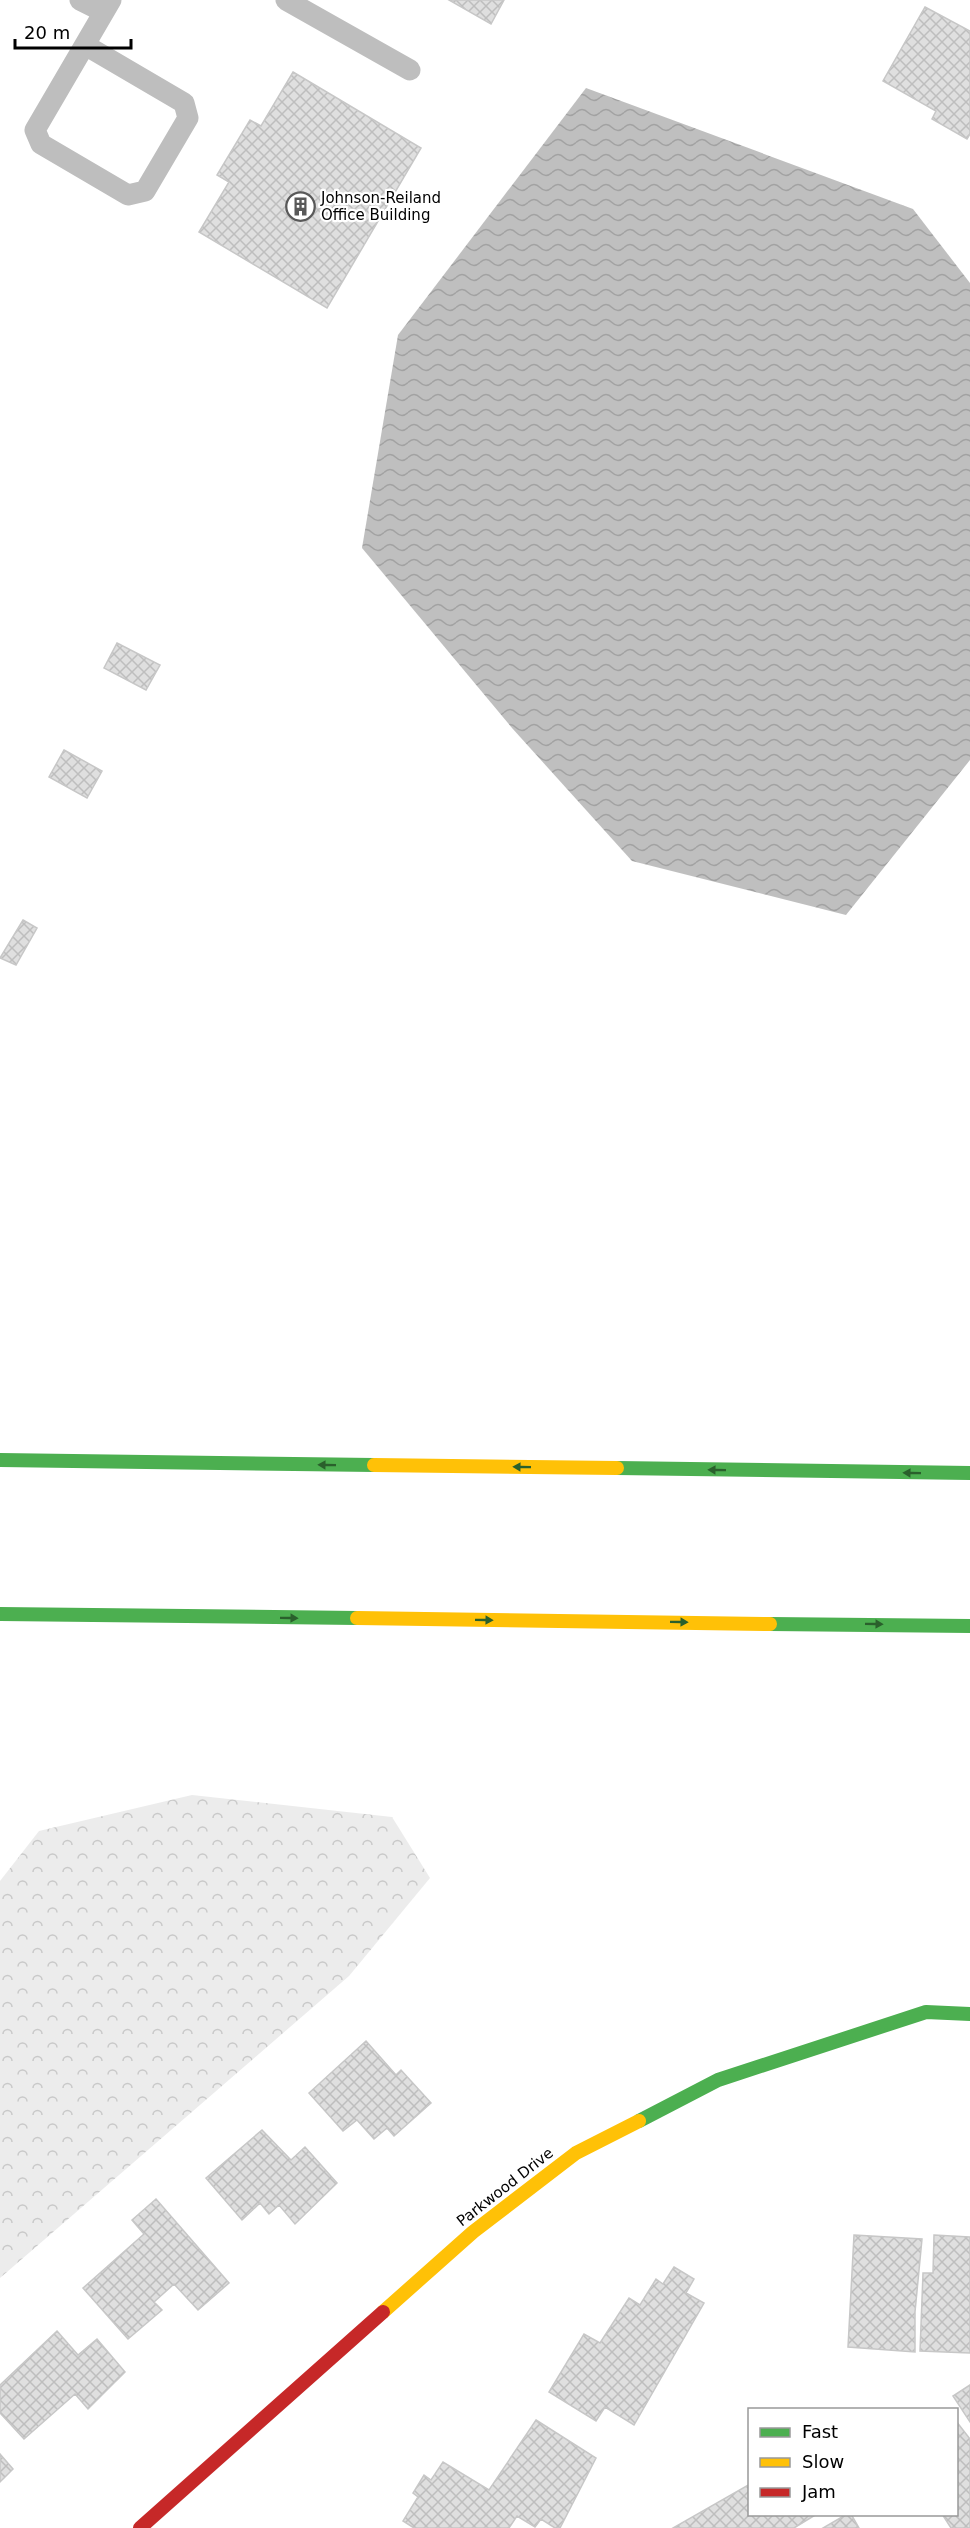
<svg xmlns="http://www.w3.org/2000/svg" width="970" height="2528" font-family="'DejaVu Sans',sans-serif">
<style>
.forest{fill:url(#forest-crowns)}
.water{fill:url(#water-waves)}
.building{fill:url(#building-cross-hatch);stroke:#c7c7c7;stroke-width:1.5}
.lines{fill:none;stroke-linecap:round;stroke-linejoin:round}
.lane{stroke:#bebebe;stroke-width:21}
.fast{stroke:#4caf50;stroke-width:14}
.slow{stroke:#ffc107;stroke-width:14}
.jam{stroke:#c62828;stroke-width:14}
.oneway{fill:#2a602c}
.labels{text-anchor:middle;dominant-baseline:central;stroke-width:4.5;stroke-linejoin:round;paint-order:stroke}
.poi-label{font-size:15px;fill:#000;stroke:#fff;text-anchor:start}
.street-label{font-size:15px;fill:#000;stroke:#fff}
</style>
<defs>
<pattern id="forest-crowns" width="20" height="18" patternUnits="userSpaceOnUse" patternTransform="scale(1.5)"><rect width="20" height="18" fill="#ececec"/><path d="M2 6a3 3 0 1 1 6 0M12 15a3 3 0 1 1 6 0" fill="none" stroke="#c9c9c9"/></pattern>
<pattern id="water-waves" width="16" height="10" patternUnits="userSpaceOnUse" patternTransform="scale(1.5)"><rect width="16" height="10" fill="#bfbfbf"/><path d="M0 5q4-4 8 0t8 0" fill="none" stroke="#a2a2a2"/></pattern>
<pattern id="building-cross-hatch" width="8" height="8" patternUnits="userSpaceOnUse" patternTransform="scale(1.5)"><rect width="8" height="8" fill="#dfdfdf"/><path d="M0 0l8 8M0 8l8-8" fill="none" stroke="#bebebe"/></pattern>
</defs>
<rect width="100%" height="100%" fill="#fff"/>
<path class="forest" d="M192 1795 392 1817 430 1878 349 1976 0 2278V1881L39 1831Z"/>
<path class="water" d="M586 88 913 209 970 283V760L846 915 632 861 512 728 362 548 398 335Z"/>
<path class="building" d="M449 0H504L491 24Z
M925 7 970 31V134L967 139 932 119 936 111 883 81Z
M293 72 421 148 327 308 199 232 229 182 217 175 250 120 261 126Z
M117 643 160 665 146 690 104 668Z
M64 750 102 771 87 798 49 777Z
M23 920 37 928 16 965 0 958Z
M366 2041 396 2075 401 2070 431 2103 394 2136 387 2128 374 2139 357 2120 343 2131 309 2093Z
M262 2130 291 2160 305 2147 337 2183 295 2224 279 2205 269 2214 260 2203 242 2220 206 2178Z
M156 2199 229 2283 198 2310 174 2284 154 2302 162 2310 128 2339 83 2288 144 2234 132 2220Z
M854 2235 922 2239 915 2312V2352L848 2347Z
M934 2235 970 2237V2353L920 2351 923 2273H933Z
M674 2267 694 2279 686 2293 704 2303 634 2425 605 2407 596 2421 549 2392 584 2334 600 2343 629 2298 640 2305 656 2279 663 2284Z
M57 2331 78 2355 97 2339 125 2372 88 2409 75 2394 24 2439 0 2413V2385Z
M970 2385V2422L953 2396Z
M536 2420 596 2458 560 2528H555L541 2519 535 2527 517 2516 509 2528H414L403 2521 418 2497 413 2493 424 2475 431 2480 443 2462 489 2490Z
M956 2421 970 2439V2528H951L942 2514H956Z
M0 2454 13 2469 0 2482Z
M750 2484V2514H817L794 2528H673Z
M847 2514H851L859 2528H823Z"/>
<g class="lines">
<path class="lane" d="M80 0 104 12 111 0
M286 0 410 70
M85 45 184 103 188 118 145 191 128 195 41 144 35 130 104 12"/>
<path class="fast" d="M0 1460 374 1465
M617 1468 970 1473
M0 1614 357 1618
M770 1624 970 1626
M639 2121 718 2080 926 2012 970 2014"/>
<path class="slow" d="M374 1465 617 1468
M357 1618 770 1624
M383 2312 473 2232 576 2153 639 2121"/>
<path class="jam" d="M140 2528 383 2312"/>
</g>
<defs><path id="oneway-solid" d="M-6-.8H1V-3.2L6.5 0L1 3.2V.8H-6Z" transform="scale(1.5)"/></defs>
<g class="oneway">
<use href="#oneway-solid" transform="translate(327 1465) rotate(-179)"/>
<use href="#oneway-solid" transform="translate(522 1467) rotate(-179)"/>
<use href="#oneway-solid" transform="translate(717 1470) rotate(-179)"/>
<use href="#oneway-solid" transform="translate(912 1473) rotate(-179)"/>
<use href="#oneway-solid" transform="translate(289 1618) rotate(1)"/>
<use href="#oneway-solid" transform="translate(484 1620) rotate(1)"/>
<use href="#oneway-solid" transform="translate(679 1622) rotate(1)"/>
<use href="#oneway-solid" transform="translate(874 1624) rotate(1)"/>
</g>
<defs>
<symbol id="building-ring" viewBox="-11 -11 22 22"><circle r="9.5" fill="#fff" stroke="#595959" stroke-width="1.5"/><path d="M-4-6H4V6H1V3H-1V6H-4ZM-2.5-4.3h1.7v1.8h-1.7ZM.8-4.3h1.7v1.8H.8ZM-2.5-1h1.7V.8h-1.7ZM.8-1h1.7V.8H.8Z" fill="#595959"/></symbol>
</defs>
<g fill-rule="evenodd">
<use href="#building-ring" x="284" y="190" width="33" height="33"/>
</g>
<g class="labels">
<g class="poi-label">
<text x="321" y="198">Johnson-Reiland<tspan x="321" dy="17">Office Building</tspan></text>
</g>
<g class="street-label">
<text transform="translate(505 2187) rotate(-38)">Parkwood Drive</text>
</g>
</g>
<rect x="748" y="2408" width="210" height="108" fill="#ffffff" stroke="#999999" stroke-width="1.5"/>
<rect x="760" y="2428" width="30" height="9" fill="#4caf50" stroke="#999999" stroke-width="1.5"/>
<text x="802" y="2438" font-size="18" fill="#000000">Fast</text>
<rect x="760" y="2458" width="30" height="9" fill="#ffc107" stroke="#999999" stroke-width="1.5"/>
<text x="802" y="2468" font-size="18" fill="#000000">Slow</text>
<rect x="760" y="2488" width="30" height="9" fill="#c62828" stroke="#999999" stroke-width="1.5"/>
<text x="802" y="2498" font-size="18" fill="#000000">Jam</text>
<path d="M15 39v9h116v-9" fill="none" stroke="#000000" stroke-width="3"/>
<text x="24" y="39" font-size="18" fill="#000000" stroke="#ffffff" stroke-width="4.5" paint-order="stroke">20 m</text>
</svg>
